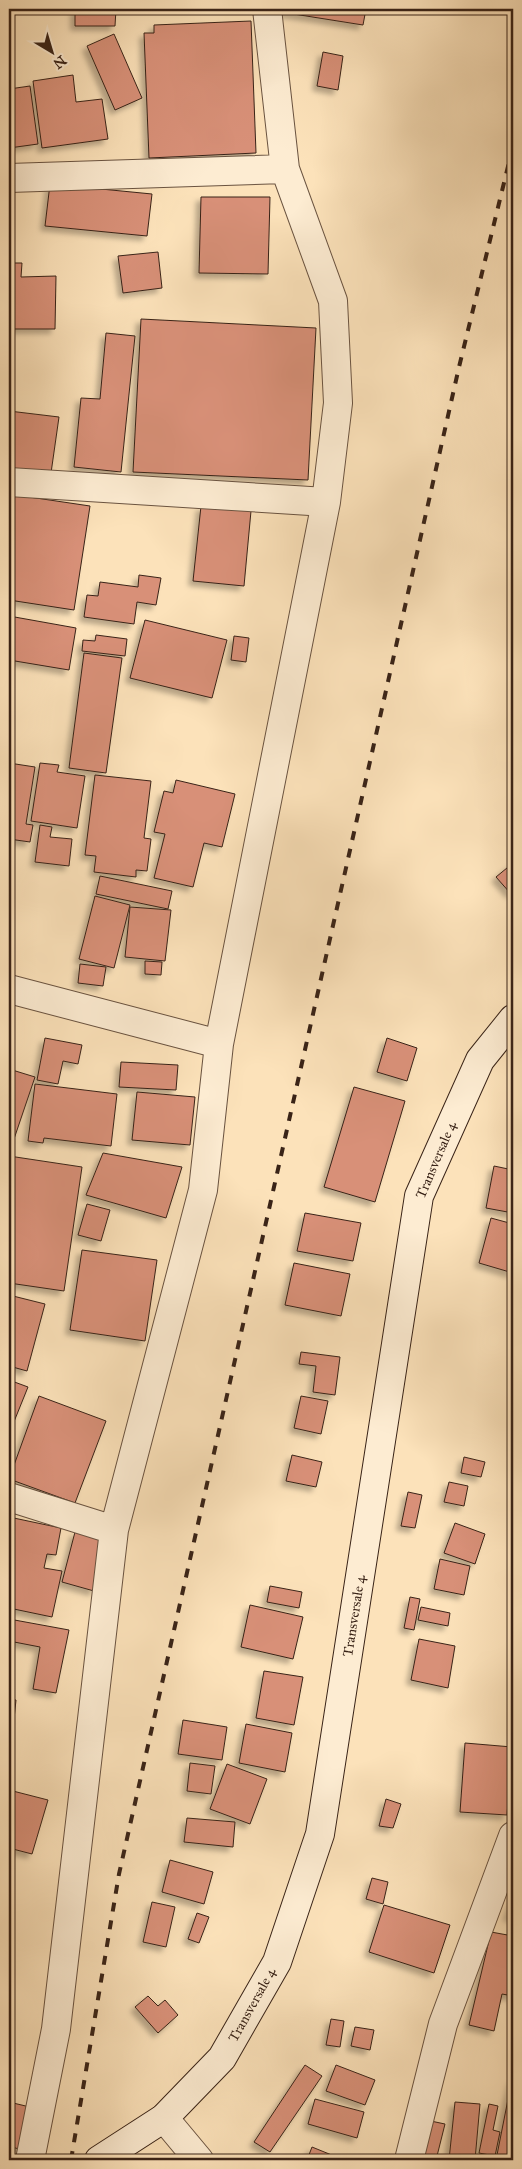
<svg xmlns="http://www.w3.org/2000/svg" width="522" height="2169" font-family="'IM FELL Great Primer',serif">
<style>
.building{fill:#d89078;stroke:#392317;filter:url(#shadow)}
.lines{fill:none;stroke-linecap:round;stroke-linejoin:round}
.street-casing{stroke:#6a5340;stroke-width:30}
.secondary-casing{stroke:#392317;stroke-width:30}
.street{stroke:#fdecd2;stroke-width:28}
.secondary{stroke:#fdecd2;stroke-width:28}
.rail{stroke:#392317;stroke-width:4;stroke-dasharray:9 9;stroke-linecap:butt}
.labels{text-anchor:middle;dominant-baseline:central;stroke-width:4;stroke-linejoin:round;paint-order:stroke}
.street-label{font-size:14px;fill:#392317;stroke:#fdecd2}
</style>
<defs>
<filter id="shadow"><feDropShadow dx="-4.5" dy="4.5" stdDeviation="2.5" flood-color="#0004"/></filter>
</defs>
<rect width="100%" height="100%" fill="#fce2ba"/>
<filter id="stains"><feTurbulence type="fractalNoise" baseFrequency=".004" numOctaves="4"/><feColorMatrix values="0 0 0 0 .2 0 0 0 0 .09 0 0 0 0 .02 0 0 0 .5 -.17"/></filter>
<radialGradient id="worn" r=".72"><stop offset=".6" stop-color="#630" stop-opacity="0"/><stop offset="1" stop-color="#630" stop-opacity=".3"/></radialGradient>
<path class="building" d="M75 9H116L115 26H75Z
M282 9H366L363 25 281 12Z
M251 21 256 153 149 158 144 33H154V25Z
M114 34 142 98 115 110 87 46Z
M323 52 343 56 338 90 317 86Z
M73 75 76 102 102 99 108 139 42 148 33 81Z
M30 86 38 144 9 148V89Z
M50 184 152 194 147 236 45 226Z
M201 197H270L268 274 199 273Z
M158 252 162 288 123 293 118 256Z
M9 263H22L21 277 56 276 55 329H9Z
M141 319 316 328 308 480 133 472Z
M106 333 135 336 121 472 74 467 81 398 100 399Z
M9 411 59 417 51 473 9 468Z
M9 494 90 506 74 610 9 600Z
M201 506 251 511 244 586 193 581Z
M139 575 161 578 156 605 137 602 134 624 84 617 87 595 98 596 100 582 138 587Z
M9 616 76 628 69 670 9 660Z
M145 620 227 640 212 698 130 678Z
M96 635 127 639 125 656 82 651 83 640 95 641Z
M234 636 249 638 246 662 231 660Z
M84 653 122 658 106 773 69 768Z
M9 763 35 767 26 824 33 825 30 842 9 839Z
M40 763 59 765 57 772 85 776 77 828 31 821Z
M95 775 151 781 144 838 151 839 147 871 136 870V877L94 872 96 856 85 855Z
M176 780 235 794 222 847 204 843 193 887 154 878 165 834 154 832 164 791 173 793Z
M40 825 52 827 50 837 72 839 69 866 35 862Z
M513 863V892L511 894 496 877Z
M100 876 172 891 168 909 96 894Z
M95 896 130 905 114 968 79 959Z
M130 907 171 910 165 961 125 957Z
M145 961 162 962 161 975 145 974Z
M80 964 106 967 103 986 78 983Z
M45 1038 82 1045 78 1064 63 1061 58 1084 37 1080Z
M387 1038 417 1048 407 1081 377 1072Z
M121 1062 178 1065 176 1090 119 1087Z
M9 1069 35 1077 14 1139 9 1137Z
M35 1084 117 1094 111 1146 44 1138 43 1143 28 1141Z
M354 1087 405 1101 375 1202 324 1187Z
M137 1092 195 1097 190 1145 132 1140Z
M103 1153 182 1167 166 1218 86 1195Z
M9 1156 82 1167 64 1291 9 1283Z
M494 1166 513 1170V1213L486 1208Z
M87 1204 110 1210 101 1241 78 1235Z
M305 1213 361 1223 353 1261 297 1251Z
M491 1218 513 1224 510 1240 513 1241V1273L479 1263Z
M82 1250 157 1260 145 1341 70 1330Z
M294 1263 350 1274 341 1316 285 1305Z
M9 1295 45 1304 27 1371 9 1366Z
M301 1352 340 1357 335 1395 313 1392 316 1366 299 1364Z
M9 1380 28 1387 9 1434Z
M39 1396 106 1421 75 1503 9 1479Z
M301 1396 328 1401 321 1434 294 1428Z
M292 1455 322 1462 316 1487 286 1481Z
M464 1457 485 1462 481 1477 461 1473Z
M449 1482 468 1486 464 1506 444 1502Z
M408 1492 422 1495 415 1528 401 1526Z
M9 1517 61 1528 56 1555 47 1554 44 1568 62 1571 52 1617 9 1608Z
M455 1523 485 1534 475 1564 444 1553Z
M75 1532 107 1541 94 1591 62 1582Z
M440 1559 470 1566 464 1595 434 1589Z
M270 1586 302 1592 299 1608 267 1602Z
M410 1597 420 1599 414 1630 404 1628Z
M250 1605 303 1617 293 1659 241 1647Z
M421 1607 450 1613 448 1626 418 1620Z
M9 1619 69 1630 56 1693 33 1689 40 1647 9 1641Z
M419 1639 455 1646 448 1688 411 1680Z
M264 1671 303 1677 294 1725 256 1718Z
M9 1699 16 1700 14 1719 9 1718Z
M183 1720 227 1727 222 1760 178 1754Z
M246 1724 292 1733 285 1772 239 1763Z
M465 1743 512 1747 507 1815 460 1812Z
M190 1763 215 1766 211 1794 187 1791Z
M227 1764 267 1779 250 1824 210 1809Z
M9 1790 48 1800 32 1854 9 1848Z
M386 1799 401 1804 393 1828 379 1826Z
M187 1818 235 1822 233 1847 184 1842Z
M170 1860 213 1872 204 1904 162 1892Z
M372 1878 388 1882 383 1904 366 1899Z
M513 1899V1918L508 1916Z
M152 1902 175 1907 166 1947 143 1942Z
M384 1905 450 1925 434 1973 369 1952Z
M197 1913 209 1917 199 1943 188 1939Z
M491 1932 513 1936V1996L502 1994 494 2031 469 2025Z
M148 1996 158 2006 165 2000 178 2015 158 2033 135 2007Z
M331 2019 344 2021 340 2047 326 2045Z
M355 2027 374 2030 370 2050 351 2046Z
M305 2065 322 2076 270 2152 254 2142Z
M336 2065 375 2080 365 2105 326 2091Z
M512 2079 513 2160H496Z
M315 2099 364 2112 357 2138 308 2124Z
M9 2102 34 2108 22 2150 9 2146Z
M455 2102 480 2104 475 2160H449Z
M489 2104 498 2106 493 2130 500 2132 495 2156 479 2153Z
M426 2120 445 2124 436 2160H423Z
M312 2147 344 2160H307Z"/>
<g class="lines">
<defs>
<path id="street" d="M9 178 285 169
M9 482 326 502
M9 989 219 1044
M9 1497 114 1530
M164 2118 199 2160
M30 2160 56 2029 114 1530 203 1190 219 1044 326 502 338 403 333 301 285 169 267 9
M409 2160 443 2024 513 1836"/>
<path id="secondary" d="M99 2160 164 2118 222 2058 277 1962 320 1834 419 1196 480 1060 513 1019"/>
</defs>
<use href="#street" class="street-casing"/>
<use href="#secondary" class="secondary-casing"/>
<use href="#street" class="street"/>
<use href="#secondary" class="secondary"/>
<path class="rail" d="M71 2160 119 1874 459 367 513 146"/>
</g>
<g class="labels">
<g class="street-label">
<text transform="translate(436 1160) rotate(-67)">Transversale 4</text>
<text transform="translate(354 1616) rotate(-81)">Transversale 4</text>
<text transform="translate(252 2005) rotate(-61)">Transversale 4</text>
</g>
</g>
<rect width="522" height="2169" fill="none" stroke="#fce2ba" stroke-width="30"/>
<rect x="10" y="10" width="502" height="2149" fill="none" stroke="#392317" stroke-width="2.5"/>
<rect x="15" y="15" width="492" height="2139" fill="none" stroke="#392317"/>
<g transform="translate(52 52) rotate(142)" stroke="#fdecd2" stroke-width="4" paint-order="stroke">
<path d="M0-4L9 19L0 12L-9 19Z" fill="#392317"/>
<text y="-8" font-size="14" font-weight="bold" text-anchor="middle" fill="#392317">N</text>
</g>
<rect width="100%" height="100%" filter="url(#stains)"/>
<rect width="100%" height="100%" fill="url(#worn)"/>
</svg>
